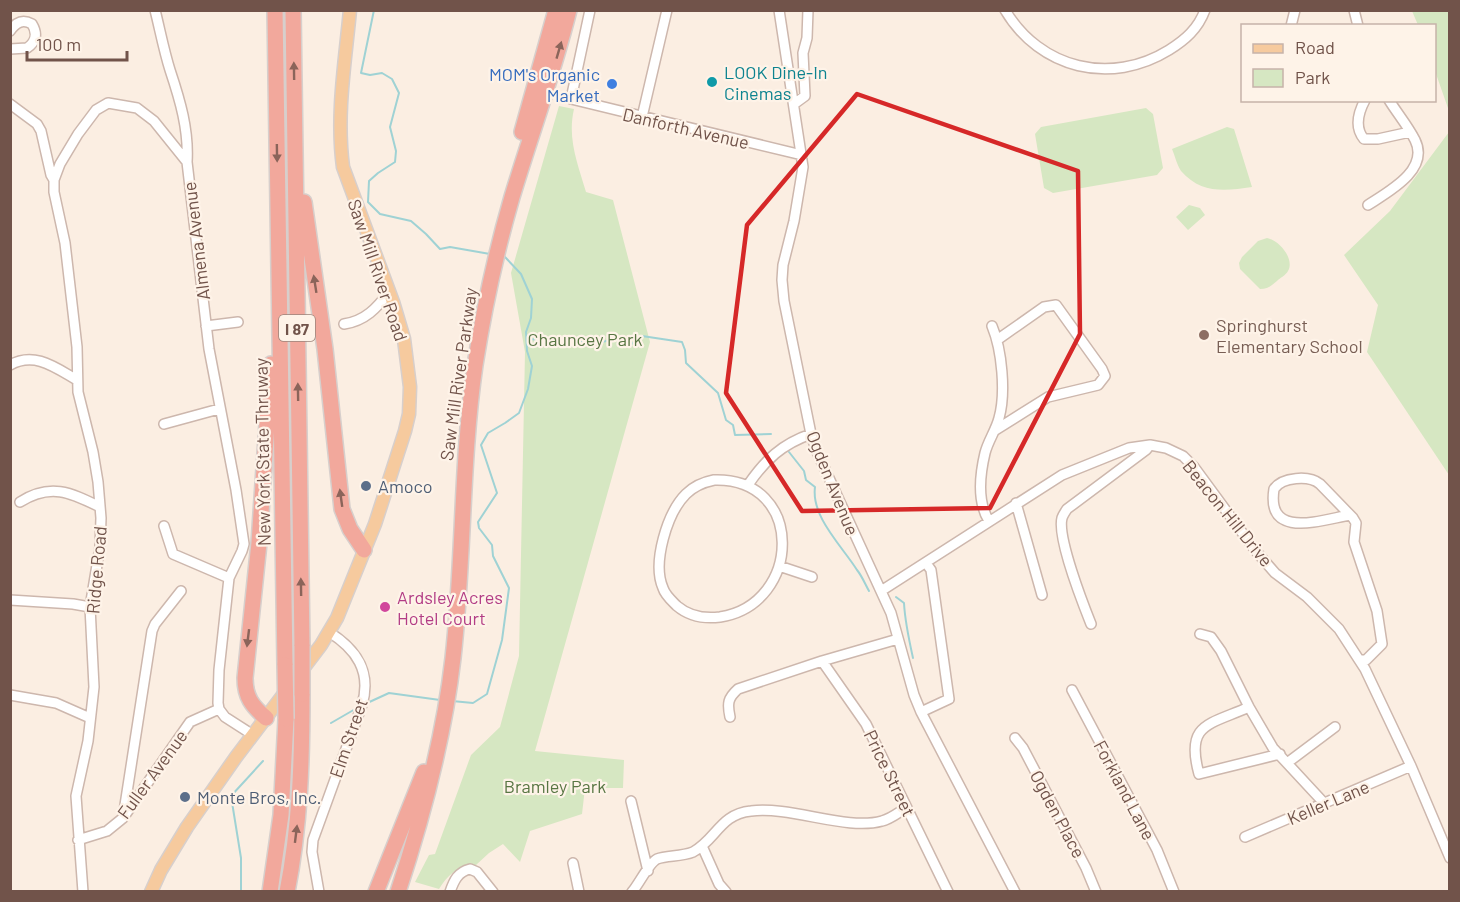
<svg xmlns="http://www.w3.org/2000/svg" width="1460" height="902" font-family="Barlow,sans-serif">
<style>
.green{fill:#d6e7c2}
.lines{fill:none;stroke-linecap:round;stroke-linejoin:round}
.stream{stroke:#9fd2d4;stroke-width:2}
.minor-casing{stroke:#cdb7ad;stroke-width:12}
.major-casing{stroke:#d7cfcc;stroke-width:15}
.highway-casing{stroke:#d7cfcc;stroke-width:18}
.minor{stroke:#fff;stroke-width:9}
.major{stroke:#f6ca9e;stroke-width:12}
.highway{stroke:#f2a89c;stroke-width:15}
.highway-bridge-casing{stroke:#d7cfcc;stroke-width:18;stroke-linecap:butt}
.highway-bridge{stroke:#f2a89c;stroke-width:15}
.oneway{fill:#8b645a}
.marked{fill:none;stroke:#d62828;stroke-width:4.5;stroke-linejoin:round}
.culture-dot{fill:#0f9aa8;stroke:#fef3e8;stroke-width:2}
.shop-dot{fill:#3f7fe0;stroke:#fef3e8;stroke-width:2}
.education-dot{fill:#8d6e63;stroke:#fef3e8;stroke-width:2}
.service-dot{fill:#5c6f8a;stroke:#fef3e8;stroke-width:2}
.hotel-dot{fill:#d1479c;stroke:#fef3e8;stroke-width:2}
.labels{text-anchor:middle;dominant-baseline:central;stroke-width:4.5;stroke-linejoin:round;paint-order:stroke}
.shield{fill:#fef3e8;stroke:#9b8379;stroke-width:1.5}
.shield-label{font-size:16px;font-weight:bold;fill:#71534a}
.culture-label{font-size:18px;fill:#0d838f;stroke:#fef3e8;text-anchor:start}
.shop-label{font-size:18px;fill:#366cbe;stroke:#fef3e8;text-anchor:end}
.street-label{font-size:18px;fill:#71534a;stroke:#fef3e8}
.education-label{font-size:18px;fill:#785e54;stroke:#fef3e8;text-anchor:start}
.park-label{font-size:18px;fill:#587643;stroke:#fef3e8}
.service-label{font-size:18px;fill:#4e5e75;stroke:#fef3e8;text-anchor:start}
.hotel-label{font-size:18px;fill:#b23c85;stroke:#fef3e8;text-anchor:start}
</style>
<rect width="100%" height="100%" fill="#fbeee2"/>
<path class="green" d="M1412 11H1449V111L1435 71 1434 26 1418 25Z
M559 106 574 109C567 139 578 164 586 192L613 200 650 342 535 751 624 760 623 788H585L582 814 530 831 520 862 503 844 489 853 476 865C458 865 448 875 439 889L415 882 429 855 435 854 471 755 500 727 519 656 525 352 511 273Z
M1146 108 1153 114 1163 168 1157 175 1053 193 1044 188 1035 134 1041 127Z
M1227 127 1234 129 1252 187C1225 191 1201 194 1181 171 1177 165 1175 156 1172 149Z
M1449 132V475L1367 352 1378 305 1344 255 1390 211Z
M1189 205 1200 208 1205 215 1188 230 1176 217Z
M1267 238C1279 240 1295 259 1288 271 1286 275 1280 278 1277 281 1271 286 1268 289 1260 289L1240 269 1239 263 1242 257 1258 241Z"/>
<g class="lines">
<path class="stream" d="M374 10 361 73 370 75 382 73 392 79 399 93 390 127 396 151 395 162 378 173 369 181 368 202 380 214 411 221 426 234 440 249 450 247 490 254
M527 339 598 343 622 337 629 346 642 336 682 342 685 350 686 363 718 393 726 420 733 425 735 435 771 434
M789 452 804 471 806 480 815 487C811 517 842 546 857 570 862 576 865 584 869 591
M896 597 904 603C905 622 909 640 913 658
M452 701 473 703 487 694 502 640 509 588 493 556 492 545 479 528 478 522 497 493 481 445 488 433 505 423 519 413 528 389 532 366 527 351 526 332 531 318 532 299 521 274 505 257 502 256
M365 704 389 693 440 700
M331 723 357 708
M241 892V858L231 796 263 761"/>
<defs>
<path id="minor" d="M155 10C160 30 164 51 170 70 180 100 189 130 187 162L209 349 236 490 244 544 242 551 229 578 219 670 218 703 219 709 225 717 253 735
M590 10 571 99 802 155
M779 10 803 167 794 221 783 265 782 280 784 301 811 434 817 452 891 613 914 695 921 712 1015 892
M1005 10C1040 69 1111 86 1169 50 1185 40 1198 29 1205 10
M1354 10 1358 26
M1291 26 1295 10
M10 31C16 22 23 19 32 24 38 34 36 42 27 48L10 49
M1365 100C1358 113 1354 127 1364 139H1378L1410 132
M10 104 37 124 41 131 51 175 54 180
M794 104 805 96 803 53 807 38 808 10
M642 117 667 10
M1368 205C1388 192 1430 170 1415 140 1408 126 1397 113 1389 100
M344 324C365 321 377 308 389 292
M206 326 238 322
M10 365C35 351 56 368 77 380
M164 424 219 409
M994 431 1048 397 1098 385 1105 376 1102 369 1056 305 1044 307 997 340
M714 480C805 477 803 604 720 617 704 619 690 617 677 606 672 601 665 595 663 588 652 563 667 513 686 494 694 486 704 482 714 480Z
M748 485C765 460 782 444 811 434
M20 502C50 483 70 492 100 507
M1016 503 1042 595
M1350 515C1321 520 1266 540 1274 489 1282 477 1309 475 1320 484L1353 518 1356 523 1354 542 1377 611 1382 644 1366 660H1360
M989 521C977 502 980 474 985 453 988 441 996 430 999 418 1006 393 1002 350 992 326
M164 526 173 554 229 578
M779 566 812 577
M881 591 1062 475 1129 448 1150 445 1166 448 1183 456 1194 467 1255 550 1275 573 1307 597 1339 629 1365 669 1411 766 1450 858
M10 600 73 604 90 607
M1091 624C1083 604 1057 537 1062 518 1063 515 1065 512 1067 509L1146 450 1150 445
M1200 634 1211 637 1221 651 1249 707 1273 748 1324 803
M822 661 866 724 948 892
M1072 690 1157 850 1174 892
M10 695 56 703 90 718
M1249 707C1209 725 1185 723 1199 774L1280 754
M921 712 949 699 931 570 926 563
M730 717C727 703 728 698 738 689L822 661 898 639
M1015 738 1023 748 1086 868 1096 892
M1287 763 1335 727
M631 801 648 871
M123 818 152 631 155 624 181 591
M1245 837 1411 766
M78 840 107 831 123 818 190 722 219 709
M702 846 719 884 726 892
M573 863 579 892
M83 892 76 796 88 741 94 687 90 607 100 547 101 518 98 482 93 452 78 392 77 347 65 243 54 192V180L60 164 78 134 96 110 108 103 137 108 154 121 187 162
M319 892 312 852 313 840 362 705C372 671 356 649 329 632
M450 892C454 880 458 872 470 869L477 872 493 892
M632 892C639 884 649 863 657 859 667 855 681 857 693 852 716 840 720 814 751 811 792 806 846 831 882 821 891 819 899 812 906 808"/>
<path id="major" d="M151 892 161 870 187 827 236 757 321 645 337 618 375 524 405 431 409 414 410 387 404 339 393 302 343 167C336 115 345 63 350 10"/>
<path id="highway" d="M275 10 285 665
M293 10 302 646
M522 132 556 10
M304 202 325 349 342 509 350 529 364 550
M266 718C252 706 245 697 245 678L259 543 271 364
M270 892 281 815 286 719
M287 892C300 826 302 761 302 694
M376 892 424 772
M398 892C423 816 444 738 453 658 464 561 461 462 475 365 484 308 496 252 512 197 531 134 553 74 569 10"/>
</defs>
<use href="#minor" class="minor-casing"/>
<use href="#major" class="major-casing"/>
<use href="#highway" class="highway-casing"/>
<use href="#minor" class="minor"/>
<use href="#major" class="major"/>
<use href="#highway" class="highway"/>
<defs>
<path id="highway-bridge" d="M302 646V694
M285 665 286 719"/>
</defs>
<use href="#highway-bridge" class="highway-bridge-casing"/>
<use href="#highway-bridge" class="highway-bridge"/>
</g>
<defs><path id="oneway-solid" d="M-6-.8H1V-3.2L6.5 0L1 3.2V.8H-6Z" transform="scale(1.5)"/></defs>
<g class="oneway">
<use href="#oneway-solid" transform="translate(559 50) rotate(-74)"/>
<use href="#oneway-solid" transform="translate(294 71) rotate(-91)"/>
<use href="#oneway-solid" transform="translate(277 153) rotate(89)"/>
<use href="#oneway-solid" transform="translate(315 284) rotate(-99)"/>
<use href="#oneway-solid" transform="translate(298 392) rotate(-91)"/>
<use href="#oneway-solid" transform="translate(341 498) rotate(-98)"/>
<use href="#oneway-solid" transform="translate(301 587) rotate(-91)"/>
<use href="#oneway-solid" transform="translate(248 638) rotate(97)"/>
<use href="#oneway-solid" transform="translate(296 834) rotate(-83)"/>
</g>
<path class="marked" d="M857 94 1078 171 1080 334 990 508 802 511 726 393 747 225Z"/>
<circle class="culture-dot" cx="712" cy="82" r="6"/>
<circle class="shop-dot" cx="612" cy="84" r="6"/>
<circle class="education-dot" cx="1204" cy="335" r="6"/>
<g class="service-dot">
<circle cx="366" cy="486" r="6"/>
<circle cx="185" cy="797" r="6"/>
</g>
<circle class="hotel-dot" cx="385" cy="607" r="6"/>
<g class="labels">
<rect class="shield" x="279" y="315" width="36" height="26" rx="4.5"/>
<g class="shield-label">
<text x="297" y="328">I 87</text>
</g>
<g class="culture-label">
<text x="724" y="72">LOOK Dine-In<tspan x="724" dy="21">Cinemas</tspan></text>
</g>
<g class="shop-label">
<text x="600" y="74">MOM's Organic<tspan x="600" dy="21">Market</tspan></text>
</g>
<g class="street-label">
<text transform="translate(686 128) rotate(13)">Danforth Avenue</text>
<text transform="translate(196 241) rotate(-97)">Almena Avenue</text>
<text transform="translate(378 270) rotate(71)">Saw Mill River Road</text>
<text transform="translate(458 374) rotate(-82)">Saw Mill River Parkway</text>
<text transform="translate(262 452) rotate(-91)">New York State Thruway</text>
<text transform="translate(833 483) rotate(68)">Ogden Avenue</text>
<text transform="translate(1228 513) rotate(51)">Beacon Hill Drive</text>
<text transform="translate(96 570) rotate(-85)">Ridge Road</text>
<text transform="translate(348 738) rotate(-71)">Elm Street</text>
<text transform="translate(890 773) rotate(64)">Price Street</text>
<text transform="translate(152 774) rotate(-54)">Fuller Avenue</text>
<text transform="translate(1125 790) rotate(62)">Forkland Lane</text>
<text transform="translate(1328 802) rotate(-23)">Keller Lane</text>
<text transform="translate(1058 814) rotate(62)">Ogden Place</text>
</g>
<g class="education-label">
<text x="1216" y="325">Springhurst<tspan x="1216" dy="21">Elementary School</tspan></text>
</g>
<g class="park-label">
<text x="585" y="339">Chauncey Park</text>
<text x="555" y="786">Bramley Park</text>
</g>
<g class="service-label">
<text x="378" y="486">Amoco</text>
<text x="197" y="797">Monte Bros, Inc.</text>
</g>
<g class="hotel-label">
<text x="397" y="597">Ardsley Acres<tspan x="397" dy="21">Hotel Court</tspan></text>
</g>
</g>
<rect width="1460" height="902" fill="none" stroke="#71534a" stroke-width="24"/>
<rect x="1241" y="24" width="195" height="78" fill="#fef3e8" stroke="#c6b3a9" stroke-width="1.5"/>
<rect x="1253" y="44" width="30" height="9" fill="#f6ca9e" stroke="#c6b3a9" stroke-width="1.5"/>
<text x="1295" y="54" font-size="18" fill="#71534a">Road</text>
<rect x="1253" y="69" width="30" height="18" fill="#d6e7c2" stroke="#c6b3a9" stroke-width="1.5"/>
<text x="1295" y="84" font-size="18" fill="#71534a">Park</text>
<path d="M27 51v9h100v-9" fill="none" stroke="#71534a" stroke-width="3"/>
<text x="36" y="51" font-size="18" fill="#71534a" stroke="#fef3e8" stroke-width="4.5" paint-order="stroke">100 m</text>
</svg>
